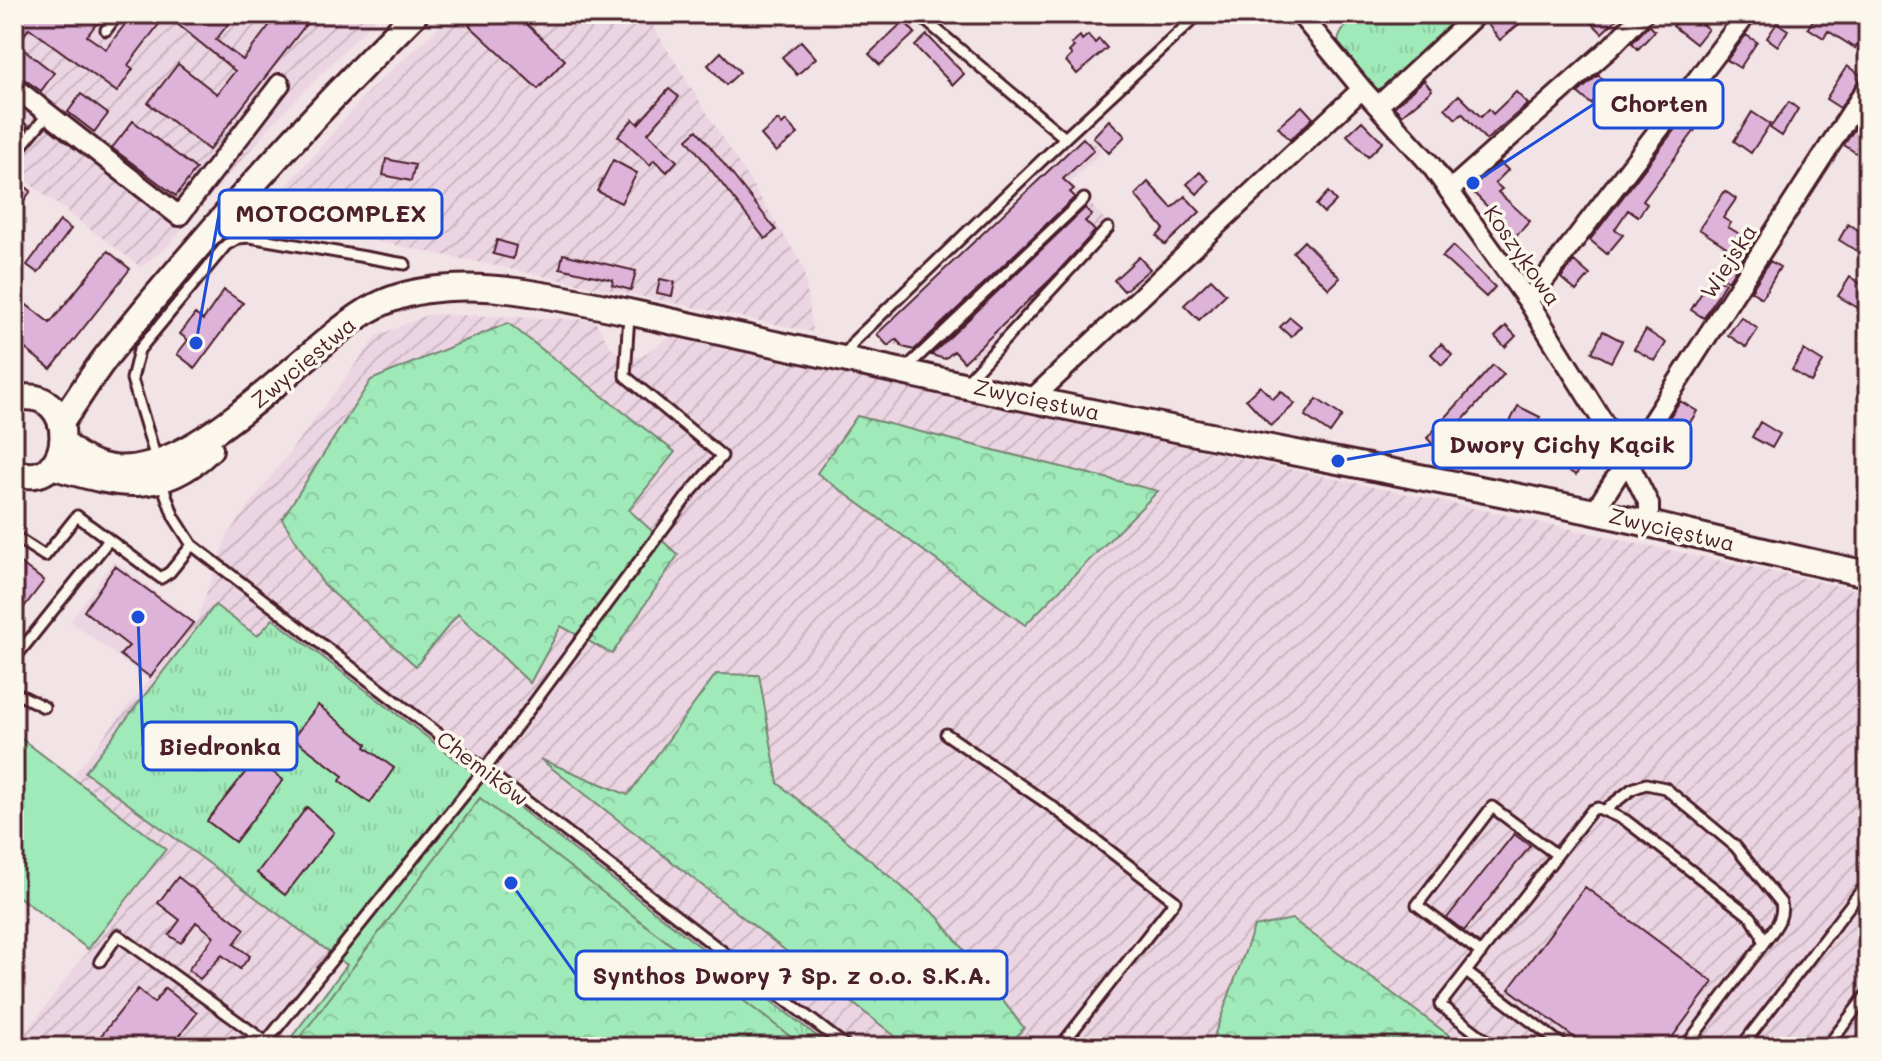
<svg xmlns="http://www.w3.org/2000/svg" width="1882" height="1061" font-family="Mali,sans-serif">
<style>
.built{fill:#ecd5e2}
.industrial{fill:url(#industrial-furrows)}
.grass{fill:url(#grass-tufts);stroke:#758472;stroke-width:2}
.forest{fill:url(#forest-crowns);stroke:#758472;stroke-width:2}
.park{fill:#a0eab9;stroke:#758472;stroke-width:2}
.building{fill:#deb3d9;stroke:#4a1f2b;stroke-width:2}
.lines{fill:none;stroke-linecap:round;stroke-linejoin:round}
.lane-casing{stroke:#4a1f2b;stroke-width:15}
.street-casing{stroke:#4a1f2b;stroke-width:24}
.secondary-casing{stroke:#4a1f2b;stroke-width:30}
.lane{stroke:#fbf7ec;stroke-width:9}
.street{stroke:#fbf7ec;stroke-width:18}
.secondary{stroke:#fbf7ec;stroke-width:24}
.rail-casing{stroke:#4a1f2b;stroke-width:7}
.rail{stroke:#fbf7ec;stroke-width:4;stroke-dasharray:12;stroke-linecap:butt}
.labels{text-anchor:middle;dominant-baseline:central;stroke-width:7;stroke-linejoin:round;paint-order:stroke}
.street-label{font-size:22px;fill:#4a1f2b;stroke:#fbf7ec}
.leader{fill:none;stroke:#1d4ed8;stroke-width:3}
.callout-dot{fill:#1d4ed8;stroke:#fbf7ec;stroke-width:3}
.callout{fill:#fbf7ec;stroke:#1d4ed8;stroke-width:3}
.callout-label{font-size:24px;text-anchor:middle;font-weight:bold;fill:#4a1f2b}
</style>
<defs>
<pattern id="industrial-furrows" width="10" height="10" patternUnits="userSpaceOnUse" patternTransform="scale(2)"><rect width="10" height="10" fill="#ecd5e2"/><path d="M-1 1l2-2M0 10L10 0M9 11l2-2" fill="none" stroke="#ccb6c2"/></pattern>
<pattern id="grass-tufts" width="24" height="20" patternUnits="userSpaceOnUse" patternTransform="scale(2)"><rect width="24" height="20" fill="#a0eab9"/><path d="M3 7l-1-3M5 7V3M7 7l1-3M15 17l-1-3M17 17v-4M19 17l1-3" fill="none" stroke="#8bc89f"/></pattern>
<pattern id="forest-crowns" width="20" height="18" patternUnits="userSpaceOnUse" patternTransform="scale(2)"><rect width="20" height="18" fill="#a0eab9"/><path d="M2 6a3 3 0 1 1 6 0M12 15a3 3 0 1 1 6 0" fill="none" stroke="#8bc89f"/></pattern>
</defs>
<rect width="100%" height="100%" fill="#f2e3e6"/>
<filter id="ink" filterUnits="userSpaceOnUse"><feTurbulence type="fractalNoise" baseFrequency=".0125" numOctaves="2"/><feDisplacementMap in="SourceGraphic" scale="16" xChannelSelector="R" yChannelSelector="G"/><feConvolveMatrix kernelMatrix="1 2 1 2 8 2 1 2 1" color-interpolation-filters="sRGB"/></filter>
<g filter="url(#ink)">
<path class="built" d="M114 561 196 622 150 681 70 621Z"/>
<path class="industrial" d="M14 14H380L276 120 167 247 141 267 14 172Z
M453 14H645L803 266 813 332 260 217 368 92Z
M1090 138 1103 151 1070 182 1113 228 975 361 964 351 957 357 932 334 913 352 904 342 898 347 884 334Z
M429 314 594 320 613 350 640 358 669 337 1868 592V1047H281L345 966 330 955 259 1047H14L166 849 73 775 196 622 228 534 377 336Z"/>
<path class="grass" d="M1357 14H1440L1455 30 1383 90 1375 88 1340 52C1333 36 1347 25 1357 14Z
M215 605 257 636 273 619 831 1047H284L347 965 85 772Z"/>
<path class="forest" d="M508 323 675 452 629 510 678 555 612 654 561 626 530 683 458 614 416 666 324 585 282 519 371 380Z
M857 416 1158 491 1025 625 817 473Z
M716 674 759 675 778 783 938 917 1024 1028 1007 1047H909L540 759 628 795Z
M480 798 804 1047H293Z
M1292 919 1465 1047H1210L1254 927Z"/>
<path class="park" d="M14 733 166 849 88 949 14 893Z"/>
<path class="building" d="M14 14H104L87 36 106 49 133 14H223L231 20 216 40 243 60 278 14H314L209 150 148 103 178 64 217 94 235 71 166 15 128 65 133 69 117 92 29 28 24 35 14 27Z
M480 14H516L565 60 538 89 469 25Z
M1496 14H1531L1500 40 1486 22Z
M1595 14H1622L1602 33 1589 20Z
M1683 14H1689L1708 29 1696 44 1673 26Z
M1817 14H1856L1868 21V27L1855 48 1828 31 1824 38 1808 28Z
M904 21 915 33 880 65 869 54Z
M1777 23 1788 30 1778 46 1767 38Z
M1649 25 1655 31 1638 49 1632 43Z
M927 35 964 74 953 85 915 46Z
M1088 35 1095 43 1099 39 1107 48 1077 74 1066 61 1072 55 1069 52 1074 47 1071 44 1080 36 1082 40Z
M1746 35 1757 42 1740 68 1727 60Z
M801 41 816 58 797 75 782 57Z
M14 42 54 73 41 91 14 72Z
M721 52 740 72 726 85 708 65Z
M1847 66 1862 76 1840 108 1826 99Z
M1598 75 1609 85 1591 104 1578 93Z
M1424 80 1432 90 1402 115 1394 107Z
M669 89 679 97 648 133 677 161 667 172 654 160 650 165 618 136 633 119 638 124Z
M1516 92 1528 104 1486 140 1462 113 1456 119 1445 108 1459 95 1481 117 1489 109 1493 114Z
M81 94 108 114 94 132 68 112Z
M1789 102 1798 109 1782 136 1770 128Z
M1302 106 1313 118 1290 140 1278 127Z
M1752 112 1770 124 1751 153 1734 141Z
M14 115 28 126 14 143Z
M778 120 782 125 786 121 798 134 776 152 761 135Z
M1109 120 1125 136 1109 153 1093 137Z
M1682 120 1695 130 1643 201 1647 204 1638 217 1628 210 1615 229 1623 235 1607 254 1590 240Z
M133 121 196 169 176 196 112 148Z
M1362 121 1383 142 1368 157 1347 135Z
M1858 124 1868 130V161L1844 145Z
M697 130 776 230 765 239 687 139Z
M1083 138 1094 150 1063 179 1074 189 1070 192 1075 197 914 350 903 347 896 339 888 346 877 334Z
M386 159 415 165 411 181 383 175Z
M613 160 637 173 621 203 597 191Z
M1500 162 1508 170 1495 183 1502 189 1498 192 1530 221 1516 236 1470 189Z
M1200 172 1209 181 1197 194 1187 184Z
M14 178 31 191 14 213Z
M1148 182 1172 208 1185 196 1200 212 1165 245 1157 236 1164 229 1135 195Z
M1725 191 1736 199 1723 218 1731 223 1728 227 1753 242 1728 281 1720 275 1734 252 1699 229Z
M1328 192 1336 201 1324 213 1316 205Z
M1085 208 1092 215 1085 221 1095 231 1051 279 964 362 954 351 945 359 931 355Z
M60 221 71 229 38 273 27 265Z
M1848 224 1868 236V258L1839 240Z
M497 240 516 246 513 259 493 254Z
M1304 241 1340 278 1329 289 1293 252Z
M1453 246 1495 287 1486 297 1442 257Z
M108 251 130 269 51 369 14 340V295L50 323Z
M563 254 636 271 631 290 612 285 613 280 560 268Z
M1139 257 1150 269 1124 291 1114 280Z
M1574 261 1590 275 1576 291 1561 278Z
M1770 261 1780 267 1762 298 1751 291Z
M1712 276 1725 283 1704 318 1691 310Z
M1850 277 1868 288V293L1858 308 1838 296Z
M660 279 675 282 672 296 657 293Z
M1211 279 1226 294 1199 320 1184 305Z
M224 290 243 303 195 368 177 354 188 340 180 334 195 314 203 320Z
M1290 317 1301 326 1291 337 1280 327Z
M1741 317 1758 329 1746 347 1728 335Z
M1506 326 1516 336 1505 347 1495 337Z
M1646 330 1666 343 1655 361 1634 349Z
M1603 331 1622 341 1611 362 1592 352Z
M1441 344 1452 355 1442 365 1431 354Z
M1804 350 1823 362 1811 382 1792 370Z
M1493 365 1504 374 1437 449 1427 438Z
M1260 386 1273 399 1281 391 1295 404 1271 426 1246 399Z
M1317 399 1342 416 1330 433 1305 416Z
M1680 401 1697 411 1686 429 1669 418Z
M1518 406 1540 417 1516 464 1494 453Z
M1760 422 1780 434 1772 448 1752 437Z
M1586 431 1597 437 1576 475 1547 460 1556 442 1576 452Z
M14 558 44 581 14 620Z
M115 566 193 623 150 677 120 655 129 646 84 611Z
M318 705 367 744 365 747 394 768 370 803 340 781 343 776 293 738Z
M256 759 283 780 235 842 207 821Z
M307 807 334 832 285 895 257 873Z
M1514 834 1530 846 1464 931 1447 918Z
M178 877 245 929 234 944 250 956 240 969 222 955 200 979 188 970 214 936 196 922 181 943 169 935 180 920 158 903Z
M1585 887 1713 982 1665 1047H1587L1509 989Z
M165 988 197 1013 171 1047H92L138 989 154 1003Z"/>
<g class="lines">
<defs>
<path id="lane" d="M918 14 1065 138
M106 30 118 14
M14 155 48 114
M845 356 855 340 1065 138 1199 14
M904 370 1084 199
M964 384 1108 228
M156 459 132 379 139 350 226 245 238 238 250 237 405 264
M161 481 174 517 192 545 847 1047
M14 536 45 556 77 516 161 578 170 572 192 545
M14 659 109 540
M14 692 44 707
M946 734 1054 808 1175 901 1060 1047
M1605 810 1632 789 1646 784 1665 788 1735 846 1781 903C1785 919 1772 931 1763 944
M1481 953 1417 905 1492 807 1557 855
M100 961 118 935 266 1042
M1466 972 1565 1047
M262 1047 485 769 689 494 722 456 625 376 629 315
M1495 1047 1440 1005 1592 810 1598 808 1625 820 1751 917 1762 935 1763 944 1685 1047
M1741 1047 1861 891 1868 897
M1827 1047 1868 993"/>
<path id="street" d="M1300 14 1362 89 1430 164 1528 301 1628 462 1649 504V524
M14 87 179 216 280 84
M1379 105 1477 14
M1449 191 1610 48 1643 14
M1528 301 1747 14
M1032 399 1362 89
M1594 512 1868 86"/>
<path id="secondary" d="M14 399C82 382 75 496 14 472
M61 422C78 400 92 374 110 352 205 234 307 121 415 14
M64 443C156 537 299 344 376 306 416 285 472 285 516 291 563 297 610 308 656 318 737 336 818 354 898 371 1131 423 1365 465 1599 513 1689 532 1778 556 1868 574
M51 466C111 483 159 500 210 449"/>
</defs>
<use href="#lane" class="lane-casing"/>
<use href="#street" class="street-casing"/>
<use href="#secondary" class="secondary-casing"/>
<use href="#lane" class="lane"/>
<use href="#street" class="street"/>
<use href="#secondary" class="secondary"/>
<defs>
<path id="rail" d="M1861 875 1868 880"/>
</defs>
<use href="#rail" class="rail-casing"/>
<use href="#rail" class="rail"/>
</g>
</g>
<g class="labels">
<g class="street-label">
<text transform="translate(1523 255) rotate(55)">Koszykowa</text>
<text transform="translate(1728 261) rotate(-57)">Wiejska</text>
<text transform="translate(303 362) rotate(-40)">Zwycięstwa</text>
<text transform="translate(1037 399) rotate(12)">Zwycięstwa</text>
<text transform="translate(1672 529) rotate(13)">Zwycięstwa</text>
<text transform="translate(483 768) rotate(37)">Chemików</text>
</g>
</g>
<path class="leader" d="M1473 183L1594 104M196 343L219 214M1338 461L1433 444M138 617L143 746M511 883L576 975"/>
<g class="callout-dot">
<circle cx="1473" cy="183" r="8"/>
<circle cx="196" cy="343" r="8"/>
<circle cx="1338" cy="461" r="8"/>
<circle cx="138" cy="617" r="8"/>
<circle cx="511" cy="883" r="8"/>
</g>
<g class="callout">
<rect x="1594" y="80" width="129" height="48" rx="8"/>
<rect x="219" y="190" width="223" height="48" rx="8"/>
<rect x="1433" y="420" width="258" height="48" rx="8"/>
<rect x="143" y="722" width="154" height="48" rx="8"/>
<rect x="576" y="951" width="431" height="48" rx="8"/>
</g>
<g class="callout-label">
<text x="1659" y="112">Chorten</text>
<text x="331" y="222">MOTOCOMPLEX</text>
<text x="1562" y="453">Dwory Cichy Kącik</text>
<text x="220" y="755">Biedronka</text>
<text x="792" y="984">Synthos Dwory 7 Sp. z o.o. S.K.A.</text>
</g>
<rect width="1882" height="1061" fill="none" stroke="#fbf7ec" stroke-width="48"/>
<rect x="24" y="24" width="1834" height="1013" fill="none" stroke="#4a1f2b" stroke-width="3" filter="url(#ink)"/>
</svg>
